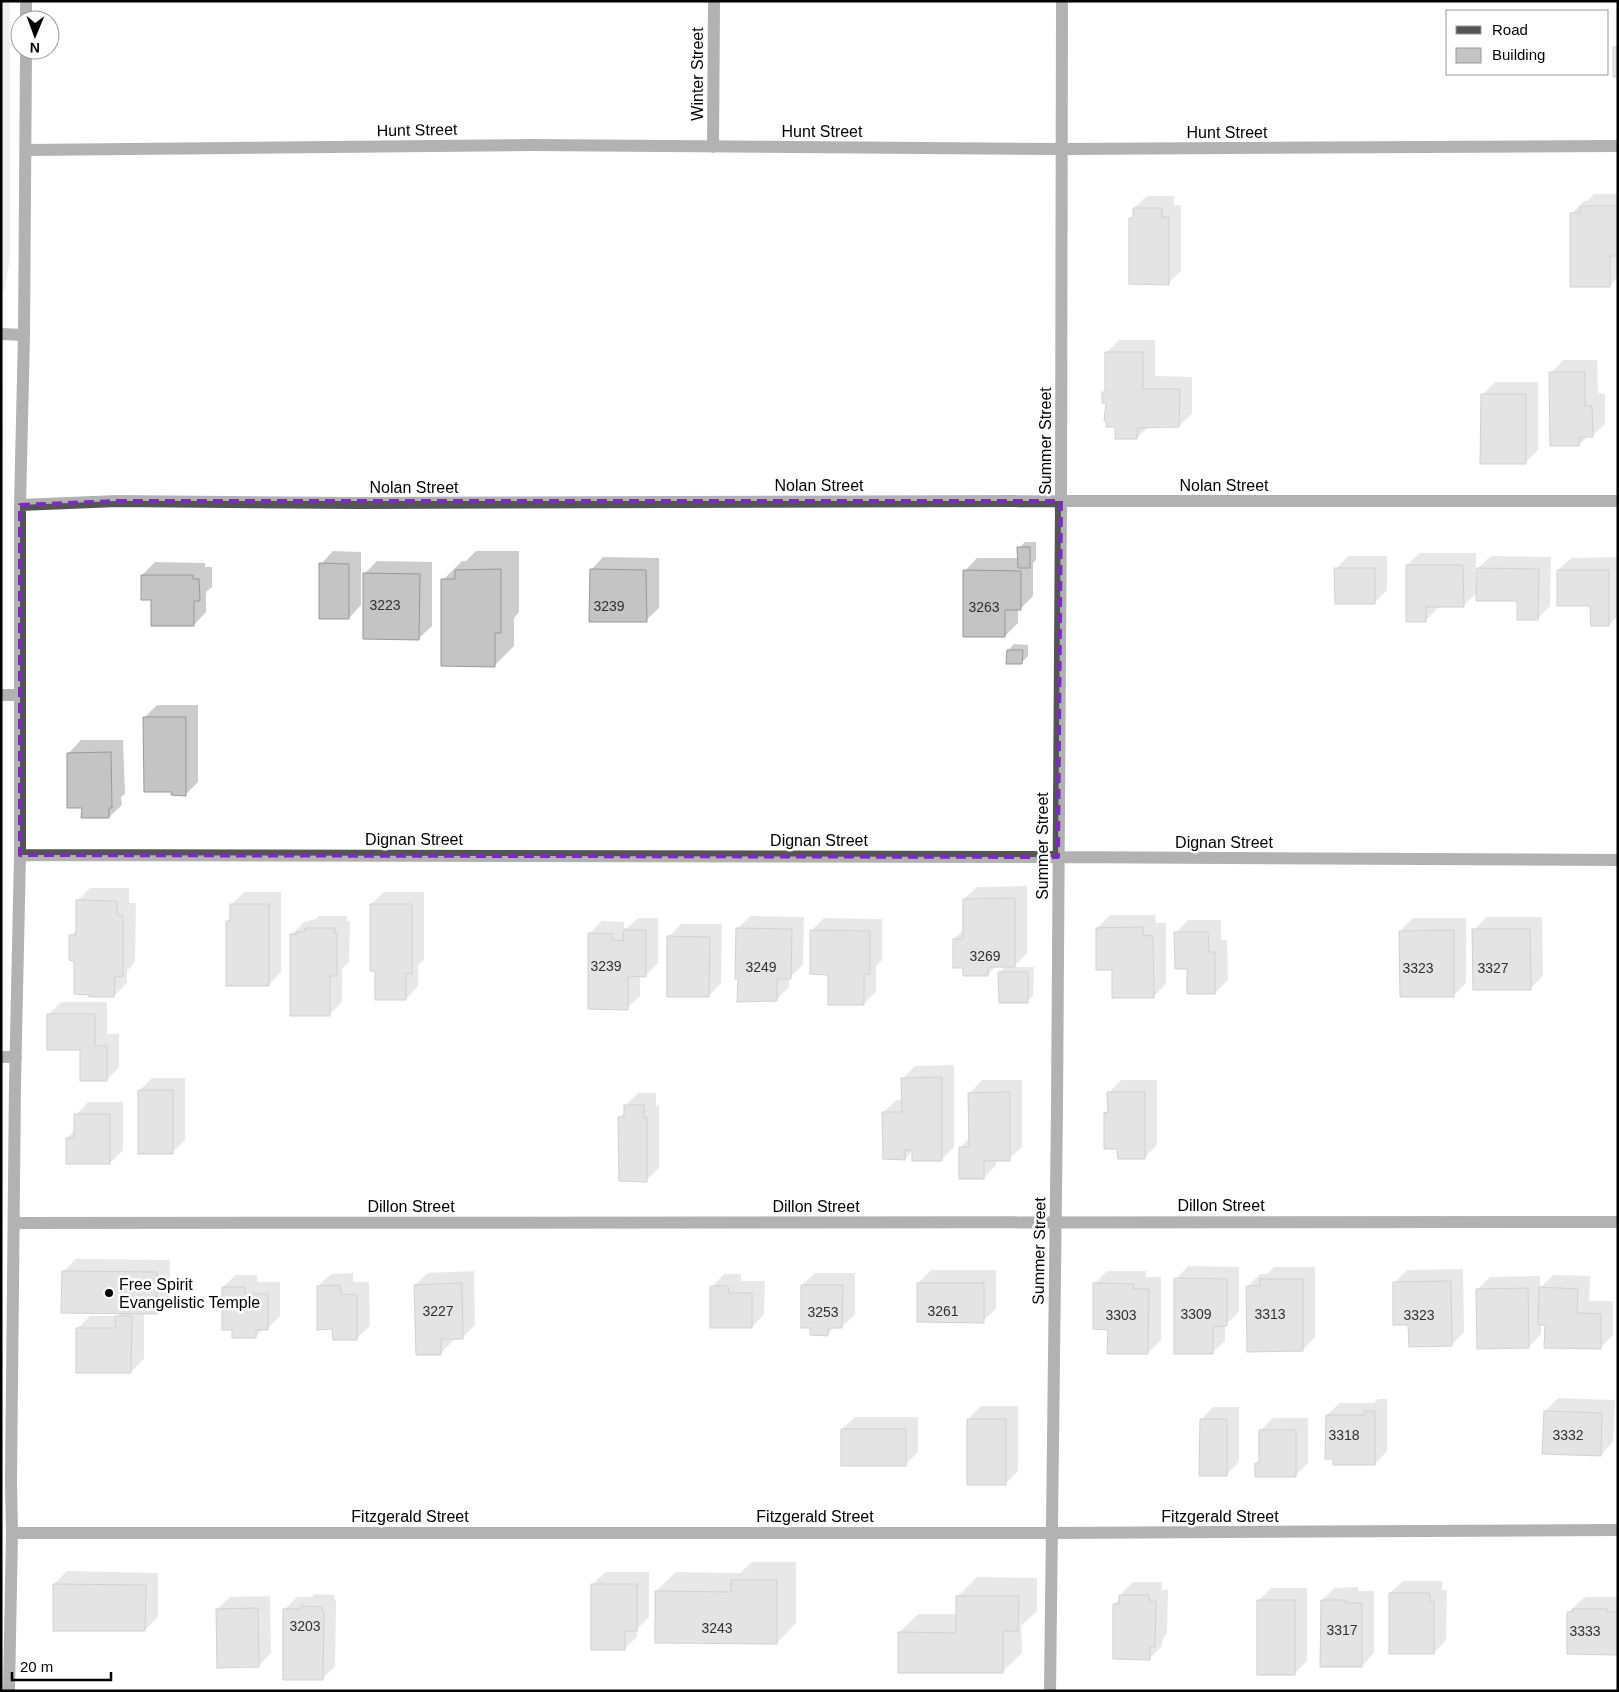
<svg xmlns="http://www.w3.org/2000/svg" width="1619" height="1692" font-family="Helvetica,sans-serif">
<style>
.green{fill:#dbdbdb}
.shadow{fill:#0003}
.building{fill:#c4c4c4;stroke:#989898}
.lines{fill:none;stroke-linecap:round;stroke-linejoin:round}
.minor{stroke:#545454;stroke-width:12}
.marked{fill:none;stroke:#7b2cbf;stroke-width:4;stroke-dasharray:10 6;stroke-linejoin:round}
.poi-dot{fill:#000;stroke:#fff;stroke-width:2}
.labels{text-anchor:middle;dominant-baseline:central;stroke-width:5;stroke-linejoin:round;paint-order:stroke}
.number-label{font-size:14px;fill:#313131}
.street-label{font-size:16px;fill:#000;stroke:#fff}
.poi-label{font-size:16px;fill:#000;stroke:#fff;text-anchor:start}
</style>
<rect width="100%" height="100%" fill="#fff"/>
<path class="green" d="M1 1H10V260L4 291 1 296Z"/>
<path class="shadow" d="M1594 194H1618V277L1609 286 1571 214 1584 201H1587Z
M1147 196H1174V205H1181V271L1168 283 1131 219 1134 215V208Z
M1119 340H1155V376L1192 377V414L1179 426 1148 427 1137 438 1116 426 1103 393 1106 390V353Z
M1563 360H1597L1598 393 1605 394V424L1592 436H1588L1579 445 1551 373Z
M1 375V383H3V400L1 402Z
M1495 382H1538V450L1525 463 1482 395Z
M1 418H3V454L1 456Z
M1025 542H1036V560L1033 563V596L1021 608H1018V623L1005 636 965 571 977 558H1019V548Z
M333 551 361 552V605L349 618 321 564Z
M476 551H519V612L514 618V646L495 665 443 580 462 561H466Z
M1420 553H1476V580H1478V568L1491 556 1551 557 1550 606 1537 619 1519 600 1478 592 1463 606H1438V608L1425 621 1407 565Z
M1348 556H1387V590L1375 602 1336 569Z
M603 557 659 558V608L646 620 591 570Z
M1618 557V616L1609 625 1592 605 1558 570 1571 558Z
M377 561 432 562V626L419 638 364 574Z
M155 562 205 563V567H212V587L206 592V612L194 625 152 599 142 575Z
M1014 644 1028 645V656L1022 662 1008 650Z
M157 705H198V782L186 794 173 791 145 717Z
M81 740H123L125 794 121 797 122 805 109 817 83 807 69 753Z
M1027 886V953L1014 967H1034L1033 996 1027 1002 999 973 1006 966H996L988 975 964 967 954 939 964 929V899L977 887Z
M90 888H129V903H136L135 962 127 971V983L114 996 75 959 71 936 77 929V901Z
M244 892H281V972L269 985 227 921 231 917 232 904Z
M384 892H424V960L418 965V986L406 999 376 970 371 904Z
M1110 915H1155L1156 923H1166V984L1153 997 1113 969 1097 928Z
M319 916H347V921H350L349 962 342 969V1002L329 1015 291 935 304 922 316 919Z
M750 916 804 917 803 965 789 978V987L776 1000 737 929Z
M1486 917H1542L1543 976 1530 989 1474 930Z
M638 918H658V963L646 975H640V996L627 1008 589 934 602 921 624 922V928H627Z
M824 918 882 919V960L876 966V992L863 1004 829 974 811 931Z
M1413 918H1466V983L1454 995 1400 931Z
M1188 920H1221V940H1227L1228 980 1215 993 1188 968 1176 933Z
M681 924H722L721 983 709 996 668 937Z
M61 1002H107V1034H119V1067L107 1080 81 1049 48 1015Z
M954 1065V1147L942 1159 913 1150 905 1159 884 1112 896 1100H903V1078L915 1066Z
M152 1078H185V1140L172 1153 139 1091Z
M982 1080H1022V1147L1009 1159H996V1165L984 1178 960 1148 970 1137V1093Z
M1121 1080H1157V1145L1144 1158 1119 1148 1105 1113 1109 1109V1093Z
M638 1093H656V1106L659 1105V1168L646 1180 620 1118 625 1112V1106Z
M88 1102H123V1150L110 1163 67 1138 75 1130 76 1115Z
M76 1259 170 1260 169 1300 157 1312H144V1359L131 1372 77 1329 90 1316H117L121 1312 63 1272Z
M1188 1266 1239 1267V1312L1225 1325V1341L1212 1353 1176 1279Z
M1274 1267H1315V1337L1303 1350 1247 1287 1260 1274H1267Z
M1463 1269 1464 1332 1452 1345 1410 1324 1394 1283 1407 1270Z
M931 1270H996V1309L983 1321 918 1283Z
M474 1271 475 1325 463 1337 453 1338V1341L441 1353 415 1285 428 1273Z
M1107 1271H1146V1277H1161V1340L1148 1353 1109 1328 1094 1284Z
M353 1273V1282H369L370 1326 357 1338 334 1328 318 1286 331 1274Z
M815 1273H855V1314L842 1327H835L828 1334 802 1285Z
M724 1274H741V1281H765L764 1314 752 1327 712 1287Z
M236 1275H257V1282H280V1316L267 1329H263L255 1337 223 1287Z
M1553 1275 1590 1276 1589 1301H1613V1335L1600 1348 1546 1324H1541V1334L1529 1347 1477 1290 1490 1277 1540 1276V1288Z
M1558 1398 1615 1400 1613 1442 1601 1455 1545 1411Z
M1378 1399H1387V1451L1375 1464 1327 1415 1340 1403H1374Z
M981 1406H1018V1471L1005 1484 968 1419Z
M1213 1407H1239V1462L1226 1475 1201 1420Z
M855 1417H918V1452L905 1465 842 1429Z
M1273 1418H1308V1463L1295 1476 1256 1463 1260 1460V1431Z
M752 1562H796V1623L777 1643 656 1591 676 1572 740 1573Z
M67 1571 158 1573V1617L145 1630 54 1584Z
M605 1572H649V1617L637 1629V1637L624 1649 593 1584Z
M977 1577 1037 1578V1611L1021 1626 1022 1653 1002 1672 899 1633 918 1614H958V1596Z
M1403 1581H1442V1590H1447L1446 1640 1434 1653 1390 1593Z
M1133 1582H1162V1590L1168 1589 1167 1633 1163 1638 1162 1646 1150 1658 1115 1604 1120 1598V1595Z
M1358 1587V1591H1374V1653L1362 1666 1322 1600 1335 1588Z
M1271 1588H1307V1661L1294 1674 1258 1601Z
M314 1594 334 1595 335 1600H336L335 1666 322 1679 284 1610 297 1597H312Z
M270 1596 271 1653 259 1666 217 1609 230 1597Z
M1586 1597H1618V1654L1568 1613 1581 1600Z"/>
<path class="building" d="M1613 47H1618V77H1613Z
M1580 206H1618V256H1610V287H1570V213H1580Z
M1133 208H1162V217H1169V285L1129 284V218H1133Z
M1105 352H1143V389H1180L1179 427 1138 428 1137 439H1115V427H1106V421H1104L1106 403H1102V392H1105Z
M1549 372H1585V406H1592L1593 437H1580L1579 446H1550Z
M1481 394H1526V464H1480Z
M1017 547H1030V568H1018Z
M319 563 349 564V619H319Z
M1406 565H1463L1464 607H1426V622H1406Z
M1334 568H1375V604H1335Z
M1477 568 1539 569 1538 620H1517V601H1476Z
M501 569V633H495V667L441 666V579H455V570Z
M590 569 646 570 647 622H589Z
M963 570 1021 571V610H1005V637H963Z
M1557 570H1609V626H1591L1590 606H1557Z
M363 573 420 574 419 640 363 639Z
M141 575H193V579H199L200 601H194V626H151V600H141Z
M1007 650H1023L1022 664H1006Z
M143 717H186V796L171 795 172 792H144Z
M111 752 112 808H109V818H81L82 808H67V753Z
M1015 898V967H988V976H963V968H953V939H963V899Z
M76 900 117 901V915H123V976L115 977 114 997H89V995L74 994V961L69 960V935H76Z
M230 904H269V986H226V921H230Z
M370 904H412V974L406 973V1000H375V971H370Z
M1143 927V935L1153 936 1154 998H1112V970H1096V928Z
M305 928H335V933H337V976H330V1016H290V934H297V932L305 931Z
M736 928 792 929 791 979H777V1001L737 1002 738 979H735Z
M1472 929H1530L1531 990H1473Z
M624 930H646V977L628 976V1010L588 1009V933L612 934V940L623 941Z
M810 930 870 931V974H864V1005H828V975L810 974Z
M1454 930V997H1400L1399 931Z
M1174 932H1208L1209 952H1215V994H1187V969H1175Z
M667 936 710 937 709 997H667Z
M998 972H1028V1003H999Z
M47 1014H95V1046H107V1081H80V1050H47Z
M942 1077V1161H912V1150H905V1160L883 1159 882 1112H902L901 1078Z
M138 1090H173V1154H138Z
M1010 1092V1161H984V1179H959V1147H969L968 1093Z
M1107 1092H1145V1159H1118L1117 1149H1104V1112L1108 1113Z
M624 1105H644V1118L647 1117V1182L619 1181 618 1117H624Z
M74 1114H110V1164H66V1138H74Z
M62 1271 157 1272V1314L61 1313Z
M1174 1278 1227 1279V1326L1213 1327V1354H1174Z
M1260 1279H1303V1351L1247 1352 1246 1286H1260Z
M1451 1281 1452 1346 1409 1347 1408 1325H1393V1282Z
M462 1283 463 1339H441V1355H416L414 1285Z
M917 1283H984V1323L917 1322Z
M1093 1283 1134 1284 1133 1289H1149L1148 1354H1107L1108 1330 1093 1329Z
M340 1285 341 1294 357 1295V1340H333L332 1329 317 1330V1286Z
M801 1285H843L842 1328H828V1336L810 1335V1328H801Z
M710 1286H728L729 1293H752V1328H710Z
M222 1287H245V1294H268V1330H256V1338H232V1330H222Z
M1539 1287 1578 1289 1577 1313 1601 1314V1349L1544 1348 1545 1325H1538Z
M1528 1288 1529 1348 1477 1349 1476 1289Z
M115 1316H132L131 1373H76V1328H116Z
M1364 1411H1375V1465H1333V1459H1325L1326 1415H1364Z
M1544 1411 1602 1413 1601 1456 1542 1454Z
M967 1419H1006V1485H967Z
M1200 1419H1227V1476H1199Z
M841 1429H906V1466H841Z
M1259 1430H1296V1477H1255V1463H1259Z
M731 1580H777V1644L655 1643V1591L731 1592Z
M53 1584 146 1585 145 1631H53Z
M591 1584H637V1631H625V1650H591Z
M1389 1593H1430V1602H1434V1654H1389Z
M1119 1595H1149L1150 1602 1156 1601 1155 1647H1150V1660L1113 1659V1604H1119Z
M956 1596H1019L1018 1631H1003V1673H898V1632L956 1633Z
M1257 1600H1295V1675H1257Z
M1321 1600H1346V1603H1362V1667H1320Z
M301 1606 322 1607V1612H324L323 1680H283V1609H301Z
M258 1608 259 1667 217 1668 216 1609Z
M1572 1609H1608L1607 1612H1618V1655L1567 1654V1612H1573Z"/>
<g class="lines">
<path class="minor" d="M26 20V1
M713 147 714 1
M26 150 532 145 1061 149 1618 146
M1 334 24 335
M20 505 117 501 357 503 1061 501H1618
M1 695H20
M20 855 1058 857 1618 860
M1 1057H16
M15 1223 1618 1222
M12 1533H1051L1618 1530
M9 1691 12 1533 11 1482 15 1083 20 855V505L24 335 26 50
M1050 1691 1057 1108 1061 501 1062 1"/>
</g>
<path d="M0 0H1619V1692H0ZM117 501H1061L1058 857 20 855V505Z" fill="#fff" fill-opacity=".55" fill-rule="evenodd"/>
<path class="marked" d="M117 501H1061L1058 857 20 855V505Z"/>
<circle class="poi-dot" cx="109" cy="1293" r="5"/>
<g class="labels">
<g class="number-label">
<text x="385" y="605">3223</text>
<text x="609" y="606">3239</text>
<text x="984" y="607">3263</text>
<text x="985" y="956">3269</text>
<text x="606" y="966">3239</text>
<text x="761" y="967">3249</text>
<text x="1418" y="968">3323</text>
<text x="1493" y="968">3327</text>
<text x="438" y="1311">3227</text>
<text x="943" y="1311">3261</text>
<text x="823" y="1312">3253</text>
<text x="1196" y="1314">3309</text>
<text x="1270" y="1314">3313</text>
<text x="1121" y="1315">3303</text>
<text x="1419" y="1315">3323</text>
<text x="1344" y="1435">3318</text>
<text x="1568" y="1435">3332</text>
<text x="305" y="1626">3203</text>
<text x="717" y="1628">3243</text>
<text x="1342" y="1630">3317</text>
<text x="1585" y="1631">3333</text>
</g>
<g class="street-label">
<text transform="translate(697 74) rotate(-90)">Winter Street</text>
<text transform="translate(417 130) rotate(-1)">Hunt Street</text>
<text x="822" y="131">Hunt Street</text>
<text x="1227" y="132">Hunt Street</text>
<text transform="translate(1045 441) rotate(-90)">Summer Street</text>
<text x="819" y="485">Nolan Street</text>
<text x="1224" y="485">Nolan Street</text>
<text x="414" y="487">Nolan Street</text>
<text x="414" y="839">Dignan Street</text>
<text x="819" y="840">Dignan Street</text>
<text x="1224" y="842">Dignan Street</text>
<text transform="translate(1042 846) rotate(-90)">Summer Street</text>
<text x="1221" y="1205">Dillon Street</text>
<text x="411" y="1206">Dillon Street</text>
<text x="816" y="1206">Dillon Street</text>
<text transform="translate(1039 1251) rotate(-89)">Summer Street</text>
<text x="410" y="1516">Fitzgerald Street</text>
<text x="815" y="1516">Fitzgerald Street</text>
<text x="1220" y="1516">Fitzgerald Street</text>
</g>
<g class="poi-label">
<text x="119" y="1284">Free Spirit<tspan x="119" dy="18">Evangelistic Temple</tspan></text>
</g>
</g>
<rect width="1619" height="1692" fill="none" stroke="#000000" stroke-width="5"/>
<rect x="1446" y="10" width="162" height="65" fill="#ffffff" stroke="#999999"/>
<rect x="1456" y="26" width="25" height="8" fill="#545454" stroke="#999999"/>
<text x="1492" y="35" font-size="15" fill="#000000">Road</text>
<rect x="1456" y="48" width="25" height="15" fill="#c4c4c4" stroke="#999999"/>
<text x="1492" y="60" font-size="15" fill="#000000">Building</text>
<g transform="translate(35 35) rotate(181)"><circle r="24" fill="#ffffff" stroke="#999999"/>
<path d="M0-4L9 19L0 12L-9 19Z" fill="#000000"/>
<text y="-8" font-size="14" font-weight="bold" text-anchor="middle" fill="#000000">N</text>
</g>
<path d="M12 1672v8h99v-8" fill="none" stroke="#000000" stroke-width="2.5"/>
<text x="20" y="1672" font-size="15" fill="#000000" stroke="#ffffff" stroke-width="4" paint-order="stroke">20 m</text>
</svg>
